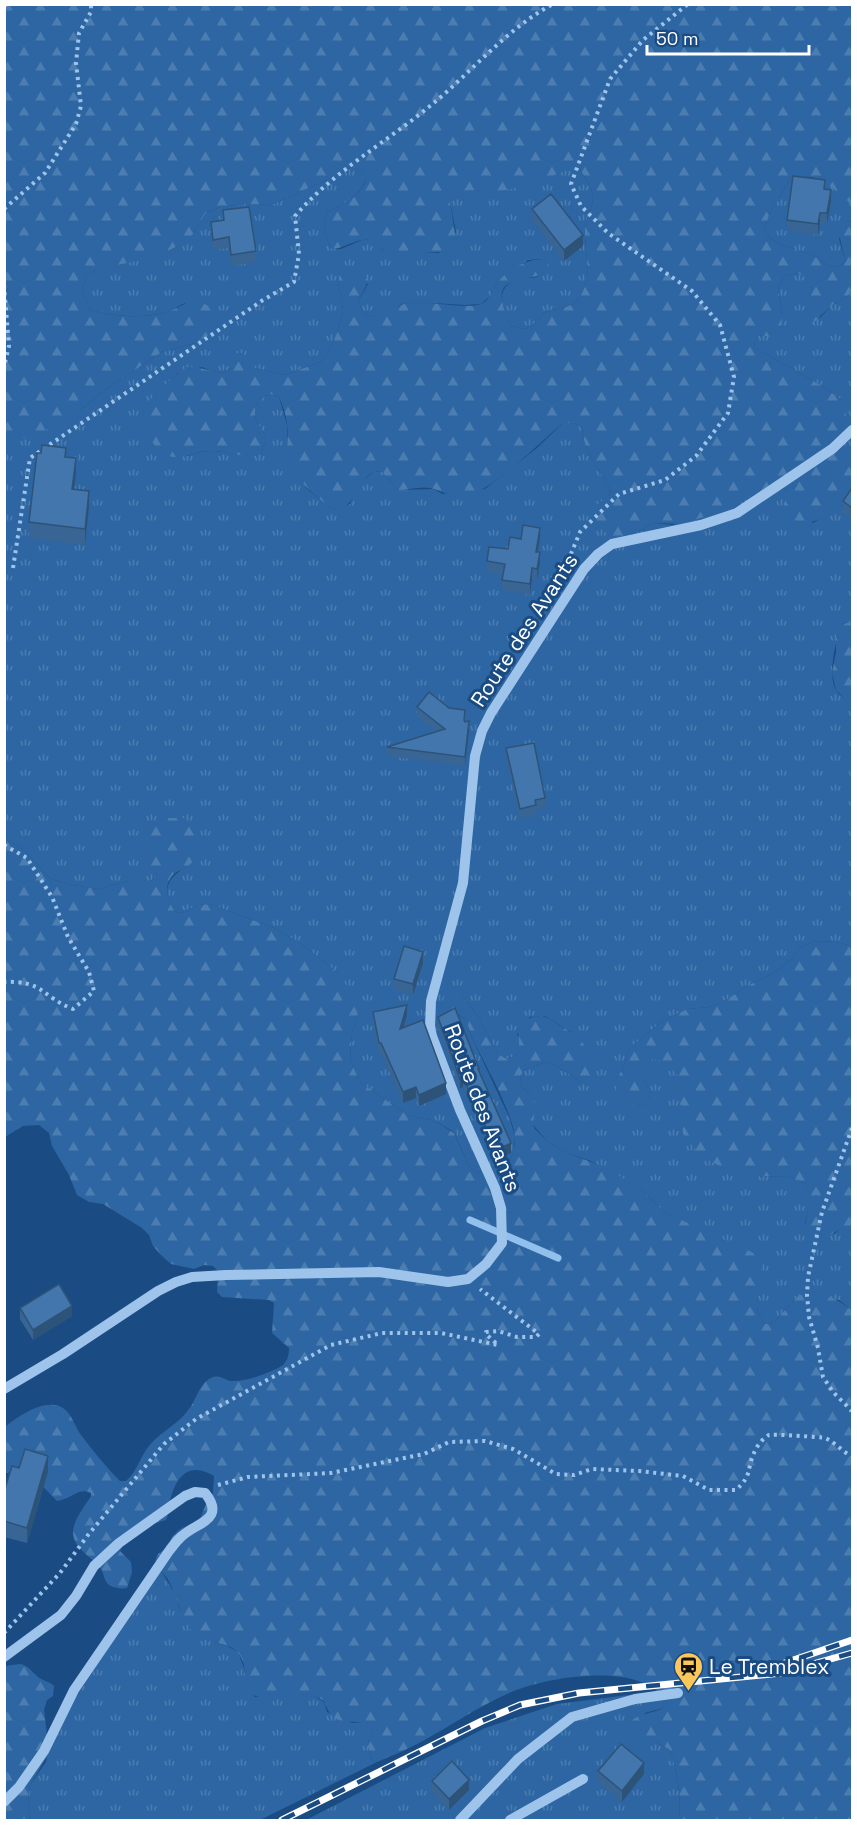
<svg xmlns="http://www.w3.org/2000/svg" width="857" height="1825" font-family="'Space Grotesk',sans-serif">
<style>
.grass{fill:url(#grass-tufts)}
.forest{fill:url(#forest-firs)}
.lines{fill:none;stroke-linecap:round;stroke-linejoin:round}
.stream{stroke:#91c0ed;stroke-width:7}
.path{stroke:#9ec4eb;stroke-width:4;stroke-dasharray:3 4.5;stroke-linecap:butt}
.minor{stroke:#9ec4eb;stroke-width:10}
.rail-casing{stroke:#fff;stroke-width:7}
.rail{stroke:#1a4c83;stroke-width:4.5;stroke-dasharray:14;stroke-linecap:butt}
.wall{fill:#396594}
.shaded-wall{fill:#2e5378}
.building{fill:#4276ac;stroke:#2e5378;stroke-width:1.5}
.labels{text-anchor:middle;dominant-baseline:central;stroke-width:6;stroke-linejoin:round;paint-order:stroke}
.street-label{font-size:21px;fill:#fff;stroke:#1a4c83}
.poi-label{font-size:21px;fill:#fff;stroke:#1a4c83;text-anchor:start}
</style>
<defs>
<pattern id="grass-tufts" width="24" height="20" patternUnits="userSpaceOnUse" patternTransform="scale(1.5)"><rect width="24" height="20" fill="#2d66a2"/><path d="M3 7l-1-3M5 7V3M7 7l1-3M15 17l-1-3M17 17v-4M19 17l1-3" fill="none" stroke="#4c7db0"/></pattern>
<pattern id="forest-firs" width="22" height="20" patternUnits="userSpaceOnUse" patternTransform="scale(1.5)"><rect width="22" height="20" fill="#2d66a2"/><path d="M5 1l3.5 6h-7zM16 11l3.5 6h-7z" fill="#4c7db0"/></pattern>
</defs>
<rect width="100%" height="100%" fill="#1a4c83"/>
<path class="grass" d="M351 167 362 170 366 179C359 198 343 204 327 212 323 227 324 236 332 249H341L362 240H370L383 250 439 253 456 232 450 202 451 194 461 190 493 191 547 178 568 169H579C586 178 592 186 593 198 593 210 585 218 585 229 584 253 594 276 579 298 570 310 557 307 546 312 542 314 539 319 536 322 532 325 528 327 524 329L511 326C502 307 493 288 519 279 525 277 533 279 538 276 542 274 546 268 549 265L542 259 528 260 496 284 489 297 481 304 465 305 415 302 402 304 388 312 372 317 363 312 358 301 368 284 340 272 338 283 343 301 342 315 335 339 322 361 286 375 255 368 231 358V368L223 373 211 371 202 367 178 373 152 398 143 413 187 456C194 454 203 451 211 451 228 451 242 458 260 454 263 448 266 443 265 436 263 430 257 425 256 419 252 405 259 398 271 394L279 397 287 425V444L306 488 333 510 350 504 358 486 374 471 382 472 398 490 433 489 443 494 485 489 537 448 563 423H574L582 428C584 454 599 467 610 488L609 495 595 507 627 537 655 523 673 525 755 495 773 484 788 491V497L813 523 852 499V622L842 624C836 639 827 675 836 690 840 697 848 700 852 707V946L836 942 816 941 801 947 793 958 777 971 747 986 726 1000 710 1007 687 1009 661 1022 629 1049 623 1068 616 1080 638 1107 648 1103 651 1091 644 1081 641 1070 652 1059 665 1060 678 1075 681 1100 756 1176 791 1177 806 1184 811 1197 805 1223 834 1234 839 1230H852V1310L839 1300 799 1295 774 1322 765 1324C752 1311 758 1295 761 1278L700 1230 664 1212 643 1191 591 1161 567 1153 547 1141 533 1125 531 1095 522 1087 520 1077 524 1070 546 1062 557 1066 582 1083 571 1032 545 1016 530 1017 517 1034 521 1045 517 1055 507 1059 498 1054 478 1016 462 996 454 1011 466 1021 472 1038 510 1119 515 1137 514 1151 507 1168 500 1176 476 1172 469 1166 454 1132 435 1121 407 1115 360 1082 350 1060 352 1033 358 1014 338 973 300 943 274 928 210 904 198 905 180 913 175 912C162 892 165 878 187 867L146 860 156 870 157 876 150 881H129L98 889 73 885 51 879 22 849 5 838 4 443 79 411 106 389 162 352 195 343 185 303C178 306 170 312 163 313 138 319 113 316 90 310L82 292 87 276 97 269 192 236 205 214 220 207 244 204 271 205 335 176Z
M802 176 824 180 852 204V221L846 222 839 239 845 260 840 267 828 266C812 248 777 251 764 231L769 215 790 179Z
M798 273 808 278 812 289 807 301 820 318 831 306 849 295 852 289V463L845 453 842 400 822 386 755 348 754 340 759 335 771 336 781 333 782 315 778 285 785 276Z
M160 1569 175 1594 179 1608 201 1638 227 1646 238 1652 247 1676 246 1686 255 1697 311 1694 324 1702 327 1712 352 1723 365 1722 373 1725V1731L367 1744 372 1760 377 1762 260 1820H30L28 1803 30 1785 46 1762 49 1745 66 1712Z
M660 1691 666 1701 663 1708 645 1713 632 1741H654L670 1750C678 1773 681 1796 679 1820H306L485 1728 557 1704Z"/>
<path class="forest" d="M4 5H852V204C829 188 822 170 790 179L769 215 764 231C777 251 812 248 828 266L840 267 845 260 838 230 846 222 852 221V289L849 295 831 306 812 324 807 322V301L812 289 808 279 798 273 785 276 778 285 782 315 781 334 771 337 759 335 754 341 755 348 822 386 842 400 846 415V453L852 463V499C833 509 816 530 793 519 789 517 785 514 784 509 783 504 788 497 788 491L773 484 731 508 682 524 655 523 627 537H613L602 530 594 516 595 506 609 495 610 488C599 467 584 454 582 428L574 423H563C541 441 489 495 462 497 449 497 441 490 430 488 420 486 408 490 398 490L382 472 374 471C354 485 357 508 333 510 316 496 298 483 289 462 285 450 289 436 287 424 286 415 283 406 279 397L271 394C259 398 252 405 256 419 257 425 263 430 265 436 266 443 263 448 260 454 242 459 227 450 209 451 197 451 185 459 173 457 164 455 156 448 151 440 147 433 142 424 143 414 145 400 175 375 187 367 202 367 208 371 223 373L231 368V358L235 353H243L255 368 286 375 322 361 335 339 342 315 343 301 338 283 340 272 347 266H358C374 280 366 284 358 301L363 312 372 317C387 313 400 302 416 302 432 302 468 309 481 304 489 301 491 292 495 286 505 271 524 260 542 259L549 265 547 273C510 285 488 276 511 326L524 329C528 327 532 325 536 322 539 319 542 314 546 312 557 307 570 310 579 298 594 276 584 253 585 229 585 218 593 209 593 198 592 186 586 178 579 169 567 169 559 173 548 178 531 184 511 191 493 191 478 192 466 188 452 194L450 202 456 240 450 251C438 253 394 253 384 250 378 248 374 242 368 240 356 238 344 249 332 249 324 236 323 227 327 212 343 204 359 198 366 180L362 170 351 167 335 176 271 205 244 204 220 207 205 214 192 236 183 243 162 254 132 262 97 269 87 276 82 292 90 310C113 316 140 319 163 313 184 308 187 295 211 307L215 320 209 335 195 343 162 352 106 389 79 411 41 433 5 443Z
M852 622V707L836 690 832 673 836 652V630L842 624Z
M167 818H185C196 833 205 854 187 867 183 870 177 871 174 874 162 885 168 901 175 912L180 913 198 905 210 904 274 928 300 943 338 973 352 993 358 1014 352 1033 350 1060 360 1082 407 1115 435 1121 454 1133 469 1166 476 1172 500 1175C509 1165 516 1152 515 1138 513 1113 485 1064 473 1040 470 1034 469 1025 464 1019 459 1014 452 1010 445 1007L443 1002 444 995 453 992 462 996 478 1016 498 1054 507 1059 517 1055C522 1043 516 1036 519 1024 527 1019 532 1016 542 1016 548 1017 553 1021 559 1025 579 1036 602 1056 590 1082L582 1083 557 1066 546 1062 524 1070 520 1077 522 1087 531 1095 535 1105 533 1125 535 1129 547 1141 567 1153 605 1167 643 1191 664 1212 753 1253C755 1256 760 1260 761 1264 768 1285 746 1305 765 1324L774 1322 799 1295C825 1294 831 1295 852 1310V1820H679C681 1796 678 1773 670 1750L654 1741H632L625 1733C631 1712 647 1716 663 1708L665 1701C642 1660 543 1677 507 1694 477 1707 449 1727 419 1743 406 1750 391 1756 377 1762L372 1760 367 1744 373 1731 372 1725C351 1717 334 1731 324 1701 302 1685 272 1706 248 1693 243 1680 248 1667 239 1654 230 1642 212 1644 201 1638 180 1626 179 1597 167 1578 163 1572 154 1566 156 1559 157 1553 161 1552 165 1549 170 1545 170 1538 175 1534 180 1527 191 1525 199 1521L206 1504 213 1493 214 1476C189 1461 176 1476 170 1501 169 1508 169 1514 166 1520L155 1523 123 1544 120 1551 131 1562 132 1572 127 1588C121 1589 114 1588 109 1585 104 1581 104 1574 101 1569 92 1556 74 1550 73 1533 73 1520 84 1508 91 1496V1493C78 1487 72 1499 57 1501L21 1464 13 1472 5 1473V1427C18 1416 46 1397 63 1408 72 1414 75 1427 81 1435 93 1451 106 1467 120 1481H126C137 1472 140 1457 149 1446 160 1432 179 1424 189 1409 197 1399 198 1386 209 1379 218 1373 222 1379 231 1381 245 1382 271 1373 283 1365 288 1360 289 1354 289 1348L272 1333 274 1303 269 1300 222 1297 217 1292 218 1271 213 1266 204 1265 194 1269 171 1264 162 1256 153 1246 149 1235 142 1228 103 1204 89 1202 77 1195 69 1175 52 1146 49 1133 39 1125 23 1126 5 1137V838L22 849 51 879 73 885 98 889 129 881H150L157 876C156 867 150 867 146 860 141 849 147 838 151 827Z
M816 941 836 942 852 946V1230H839L823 1239 806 1231C804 1212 814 1205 806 1184L791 1177 756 1176 728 1170 702 1157 683 1134 678 1076 665 1061 652 1059 642 1070 644 1081 651 1091 648 1103 638 1107 627 1102 616 1092V1080L623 1068 629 1049 661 1022 687 1009 710 1007 726 1000 747 986 777 971 793 958 801 947Z
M20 1664C29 1666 30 1670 37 1676 42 1681 49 1681 54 1686L53 1696 47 1700 44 1710 49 1753 30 1785 28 1803 30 1820H5V1666Z"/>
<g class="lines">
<path class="stream" d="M470 1220 558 1258"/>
<path class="path" d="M4 6 7 4
M4 209 45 173 76 124 81 106 76 63 79 33 91 12V4
M4 285 9 346 4 367
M568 561 580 532 619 494 665 480 696 456 728 413 734 377 720 325 692 291 608 233 581 206 571 184 610 79 643 40 688 4
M13 568 30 458 263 300 294 282 299 254 295 216C333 172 385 143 430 106 471 73 506 29 553 4
M4 845 27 858 52 897 68 937 89 972 94 991 73 1009C42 997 43 980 4 982
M852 1128 822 1212 808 1277 807 1295 809 1317 818 1348 823 1377 833 1392 851 1410 852 1415
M218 1485 248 1477 331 1473 424 1454 449 1442 485 1441 513 1449 556 1474 574 1475 592 1469 639 1471 683 1476 709 1490H736C753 1474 746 1471 754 1453 756 1447 763 1438 769 1435 772 1434 822 1437 825 1438 835 1442 842 1452 852 1456
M4 1633 60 1573 88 1535 164 1444 196 1419 331 1345 382 1333H441L498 1345 486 1334V1332L498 1331 517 1337H536L539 1334 480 1289"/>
<path class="minor" d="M4 1389 63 1354 158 1291 176 1282 192 1277 226 1275 379 1272 448 1282 468 1279 486 1264 502 1243 501 1208 495 1188 460 1110 432 1036 430 1027 431 1001 463 883 475 756 482 731 491 713 584 569 598 554 612 544 701 525 737 513 832 449 852 430
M4 1657 61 1615 76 1596 94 1566 119 1543 185 1496 195 1492 205 1493C226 1519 198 1522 182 1536 177 1540 173 1546 169 1551L74 1690 44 1751 19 1787 4 1802
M460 1820 518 1759 572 1717 635 1699 678 1693
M510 1820 583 1779"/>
<defs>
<path id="rail" d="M773 1667 852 1640
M282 1820 482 1721 520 1705 579 1693 781 1673 852 1653"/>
</defs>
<use href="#rail" class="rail-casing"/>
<use href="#rail" class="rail"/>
</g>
<path class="wall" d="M825 189 831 201 827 224H820L818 235 787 230V220Z
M532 209 583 246 564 261 532 220Z
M223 210 256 251V262L231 266 229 248 213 250 211 233V222L223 220Z
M66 457 76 474 74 489 89 507 85 545 29 538V522Z
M852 488V519L843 512V501Z
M540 538 538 552 540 563 537 580 532 579 530 595 502 590 503 574 487 572V561L508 549 521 539Z
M417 707 465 719V722L469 731 465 766 387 756V747L436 731 417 717Z
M506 748 545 798V808L536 810V816L520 819 506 759Z
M423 963 413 995 394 989V979Z
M373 1012 407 1015 404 1027 446 1094 419 1106 416 1098 403 1103 381 1053 379 1054 373 1022Z
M438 1017 479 1073 511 1153 496 1160 463 1087 460 1088 438 1026Z
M20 1308 72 1316 33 1340 20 1319Z
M19 1468 48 1472 27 1543 4 1537V1492Z
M598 1771 644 1774 622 1802 598 1782Z
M432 1781 469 1790 449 1810 432 1792Z"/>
<path class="shaded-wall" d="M831 190V201L827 224V213Z
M820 213V224L818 235V224Z
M583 235V246L564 261V250Z
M76 458V474L72 505V489Z
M89 491V507L85 545V529Z
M540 528V538L536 563V552Z
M540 552V563L537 580V569Z
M532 568V579L530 595V584Z
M469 721V731L465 766V757Z
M423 952V963L413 995V984Z
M407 1005V1015L400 1040V1029Z
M463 1077V1087L460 1088V1079Z
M446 1083V1094L419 1106V1095Z
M416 1087V1098L403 1103V1092Z
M511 1143V1153L496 1160V1150Z
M72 1306V1316L33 1340V1330Z
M48 1456V1472L27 1543V1528Z
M644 1763V1774L622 1802V1791Z
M469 1780V1790L449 1810V1799Z"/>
<path class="building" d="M793 176 825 180 824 189 831 190 827 213H820L818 224 787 220Z
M551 194 583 235 564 250 532 209Z
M249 207 256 251 231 255 229 237 213 240 211 222 224 220 223 210Z
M42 445 66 448 65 457 76 458 72 489 89 491 85 529 29 522 37 453H41Z
M852 488V508L843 501Z
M523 525 540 528 536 552H540L537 569 532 568 530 584 502 580 505 564 487 561 489 547 508 549 510 537 521 539Z
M429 692 449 708 465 710 464 720 465 722 469 721 465 757 387 747 445 729 417 707Z
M534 743 545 798 535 800 536 805 520 809 506 748Z
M404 946 423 952 413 984 394 979Z
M407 1005 400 1029 423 1020 446 1083 419 1095 416 1087 403 1092 381 1043H379L373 1012Z
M455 1008 479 1069H478L511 1143 496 1150 463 1077 460 1079 438 1017Z
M59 1284 72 1306 33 1330 20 1308Z
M25 1449 48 1456 27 1528 4 1521V1492L12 1466 19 1468Z
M621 1744 644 1763 622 1791 598 1771Z
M452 1761 469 1780 449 1799 432 1781Z"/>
<defs>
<symbol id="station-pin" viewBox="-11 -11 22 30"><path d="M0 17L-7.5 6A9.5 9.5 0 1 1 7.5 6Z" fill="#fec75a" stroke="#1a4c83"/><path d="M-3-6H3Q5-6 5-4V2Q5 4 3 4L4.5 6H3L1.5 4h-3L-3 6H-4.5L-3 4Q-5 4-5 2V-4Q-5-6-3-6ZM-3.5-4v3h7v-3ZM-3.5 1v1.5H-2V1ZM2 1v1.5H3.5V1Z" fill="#111"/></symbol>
</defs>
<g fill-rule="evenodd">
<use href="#station-pin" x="672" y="1650" width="33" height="45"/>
</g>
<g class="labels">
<g class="street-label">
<text transform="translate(524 630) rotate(-57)">Route des Avants</text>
<text transform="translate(483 1108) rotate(69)">Route des Avants</text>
</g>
<g class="poi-label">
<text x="709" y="1666">Le Tremblex</text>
</g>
</g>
<rect width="857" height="1825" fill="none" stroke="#ffffff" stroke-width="12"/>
<path d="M647 45v9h162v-9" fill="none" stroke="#ffffff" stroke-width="3"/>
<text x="656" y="45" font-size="18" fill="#ffffff" stroke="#1a4c83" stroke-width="4.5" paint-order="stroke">50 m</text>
</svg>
